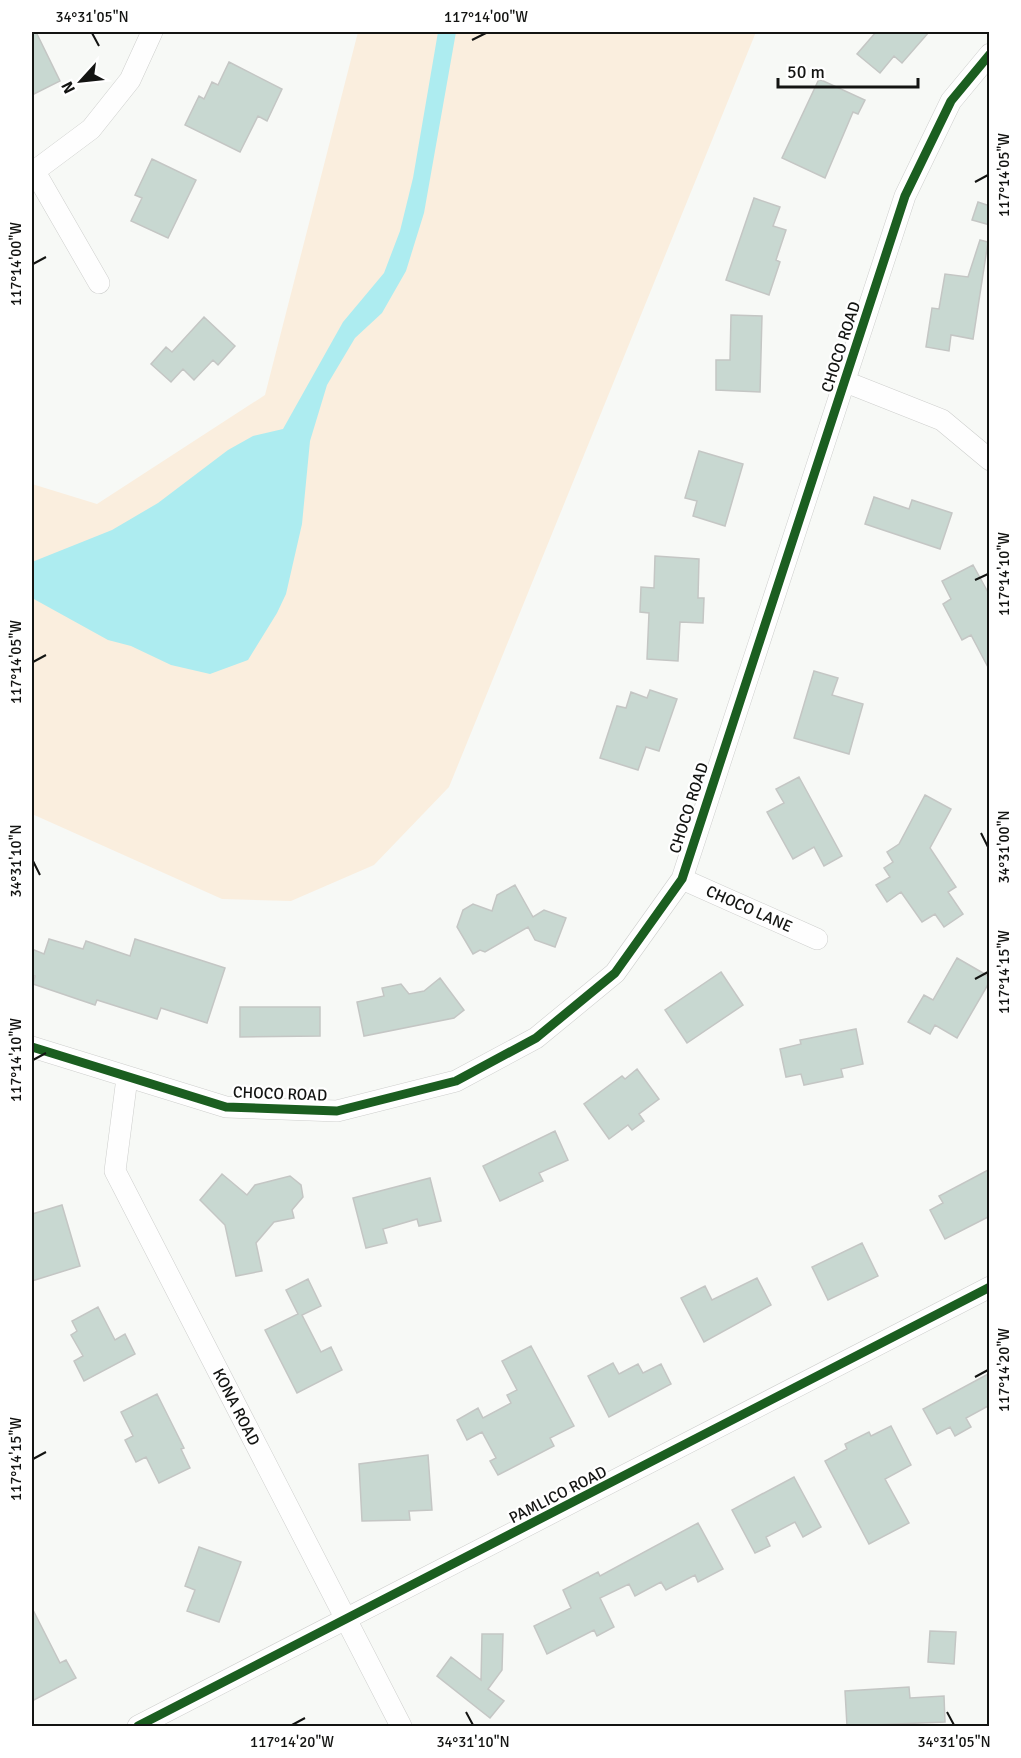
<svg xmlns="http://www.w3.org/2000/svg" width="1021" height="1758" font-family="Signika,sans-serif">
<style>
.green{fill:#faeede}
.water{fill:#adecf0}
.building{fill:#c8d8d1;stroke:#c4c6c4;stroke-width:1.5}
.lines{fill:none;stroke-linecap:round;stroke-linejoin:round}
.minor-casing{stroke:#cecfcd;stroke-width:22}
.minor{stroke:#fefefe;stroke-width:21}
.cycleway-casing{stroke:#fff;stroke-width:13}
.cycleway{stroke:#1b5e20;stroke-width:9}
.ticks{fill:none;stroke:#131412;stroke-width:2}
.labels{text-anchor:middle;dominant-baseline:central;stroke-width:4.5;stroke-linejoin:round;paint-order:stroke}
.street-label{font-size:16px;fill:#131412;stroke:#fff}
.neatline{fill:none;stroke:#131412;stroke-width:2}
.ticks-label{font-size:15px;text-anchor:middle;fill:#131412}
</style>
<rect width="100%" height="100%" fill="#f7f9f6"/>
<path class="green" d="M358 32H756L449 787 374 865 291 901 222 899 32 814V484L97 504 265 395Z"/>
<path class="water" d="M438 32H456L424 213 406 271 382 313 355 338 327 385 310 441 302 524 286 594 277 613 248 660 210 674 171 665 131 646 108 640 32 598V562L112 530 158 503 228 450 253 436 283 429 343 322 384 273 400 231 413 178Z"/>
<path class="building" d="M32 32H36L60 81 32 95Z
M876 32H929L902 63 894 56 880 73 857 54Z
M229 62 282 89 267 121 258 116 240 152 185 125 199 96 204 99 212 82 218 85Z
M819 79 865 100 858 114 853 112 825 178 782 158Z
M152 159 196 180 168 238 131 221 142 198 135 195Z
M754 198 780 207 773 226 786 230 776 260 780 262 769 295 726 280Z
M978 202 990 206V225L972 220Z
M980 240 988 242 973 339 951 335 949 351 926 347 932 308 939 309 945 274 968 277Z
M731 315 762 316 760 392 716 390V360H730Z
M204 317 235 346 218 365 213 360 194 380 183 369 171 382 151 364 166 347 172 352Z
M699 451 743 464 725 526 693 516 697 501 685 498Z
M874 497 909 509 912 500 952 513 940 549 865 524Z
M655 556 699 559 698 598H704L703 623 680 622 678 661 647 659 649 613 640 612 641 587 654 588Z
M973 565 990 596V671L971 635 962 640 943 604 951 599 942 581Z
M814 671 838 678 832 695 863 704 849 754 794 738Z
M650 690 677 699 659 751 646 747 638 770 600 758 617 706 626 708 631 692 647 698Z
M799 777 842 856 824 866 814 847 793 859 767 812 784 803 776 789Z
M925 795 951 809 930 848 956 887 948 892 963 914 944 927 935 914 922 922 901 892 887 902 876 885 890 877 884 868 893 862 887 852 899 844Z
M515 885 533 917 544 910 566 918 555 947 535 940 528 927 485 952 480 950 473 954 457 927 463 910 473 904 492 911 497 895Z
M49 939 83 949 86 941 130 956 135 939 225 968 207 1023 161 1008 157 1019 97 1000 95 1005 33 984 35 976 32 975V949L44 954Z
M957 958 990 977V981L957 1038 935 1025 930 1034 908 1022 924 995 933 1000Z
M721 972 743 1005 687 1043 665 1010Z
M440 978 464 1010 454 1018 364 1036 357 1002 384 996 382 988 401 984 409 994 424 991Z
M240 1007H320V1036L240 1037Z
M856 1029 863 1064 841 1069 843 1077 804 1085 801 1074 786 1077 780 1049 801 1044 800 1040Z
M637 1069 659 1099 639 1114 644 1121 632 1130 628 1125 609 1139 584 1104 622 1076 625 1079Z
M555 1131 568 1160 539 1173 543 1181 500 1201 483 1166Z
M990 1169V1216L945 1239 930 1210 943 1203 939 1196Z
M222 1174 247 1195 255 1185 290 1176 301 1185 303 1197 292 1210 294 1218 274 1222 256 1243 262 1271 236 1276 225 1225 200 1200Z
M430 1178 441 1221 419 1226 417 1219 383 1229 387 1243 366 1248 353 1198Z
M62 1205 80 1266 32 1281V1214Z
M862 1243 878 1276 828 1300 812 1267Z
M757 1278 771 1305 704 1342 681 1298 705 1286 712 1300Z
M308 1279 321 1306 302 1315 321 1352 331 1347 342 1370 297 1393 265 1330 298 1314 286 1290Z
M98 1307 115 1340 125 1334 135 1354 84 1381 74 1361 83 1356 71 1335 77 1331 72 1321Z
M531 1346 574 1426 550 1438 554 1446 498 1475 490 1461 496 1458 482 1432 467 1440 457 1420 478 1408 483 1418 511 1403 507 1395 517 1390 502 1361Z
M613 1363 619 1374 638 1364 643 1373 661 1364 671 1384 609 1417 588 1376Z
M990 1373V1405L966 1418 971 1427 955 1436 950 1427 937 1434 923 1409Z
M157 1394 184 1448 181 1449 190 1468 159 1483 146 1457 136 1462 125 1440 133 1436 121 1412Z
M891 1426 911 1465 885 1479 909 1523 869 1544 825 1461 847 1449 845 1444 869 1432 871 1436Z
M428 1455 432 1510 409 1511 410 1520 362 1521 359 1464Z
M794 1477 821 1527 803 1537 795 1522 766 1537 770 1546 755 1553 732 1510Z
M698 1523 723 1569 698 1582 695 1575 666 1590 661 1582 635 1596 629 1584 600 1598 614 1627 597 1636 594 1630 547 1654 534 1626 571 1608 563 1590 598 1572 600 1576Z
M199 1547 241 1562 219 1622 187 1611 195 1590 185 1586Z
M32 1608 60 1663 66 1660 76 1678 32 1701Z
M930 1631 956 1632 954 1664 928 1662Z
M482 1634H503L502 1670 488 1689 504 1701 490 1718 437 1676 451 1657 481 1680Z
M909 1687 910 1698 944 1696 945 1722 847 1726 845 1691Z"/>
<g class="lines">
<defs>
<path id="minor" d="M35 172 99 283
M32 173 91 129 130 80 152 32
M846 382 942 420 990 460
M682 879 817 939
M32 1047 226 1107 337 1111 456 1081 536 1038 615 973 682 879 905 196 951 101 990 54
M127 1078 115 1171 401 1726
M138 1726 990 1287"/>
</defs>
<use href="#minor" class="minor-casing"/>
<use href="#minor" class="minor"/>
<defs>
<path id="cycleway" d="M32 1047 226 1107 337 1111 456 1081 536 1038 615 973 682 879 905 196 951 101 990 54
M138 1726 990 1287"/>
</defs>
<use href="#cycleway" class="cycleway-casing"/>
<use href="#cycleway" class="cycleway"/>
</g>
<path class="ticks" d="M92 33 99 46M472 40 486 33M975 182 988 175M33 264 46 257M975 580 988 574M33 662 46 655M981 833 988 847M33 861 40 875M975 979 988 972M33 1060 46 1053M975 1377 988 1370M33 1459 46 1452M466 1712 473 1725M947 1712 954 1725M292 1725 305 1718"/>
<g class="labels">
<g class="street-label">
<text transform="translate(841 347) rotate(-72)">CHOCO ROAD</text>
<text transform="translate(689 808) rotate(-72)">CHOCO ROAD</text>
<text transform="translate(749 909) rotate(24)">CHOCO LANE</text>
<text transform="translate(280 1094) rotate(2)">CHOCO ROAD</text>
<text transform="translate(236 1407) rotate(63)">KONA ROAD</text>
<text transform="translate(558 1495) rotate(-27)">PAMLICO ROAD</text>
</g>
</g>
<rect width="1021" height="1758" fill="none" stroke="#ffffff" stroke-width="66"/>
<g transform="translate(81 81) rotate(243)" stroke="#ffffff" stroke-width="4.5" paint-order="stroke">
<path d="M0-4.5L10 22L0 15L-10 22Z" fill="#131412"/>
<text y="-9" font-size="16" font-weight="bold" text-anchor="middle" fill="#131412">N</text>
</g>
<path d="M778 78v9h140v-9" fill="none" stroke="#131412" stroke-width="3"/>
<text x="787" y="78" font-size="18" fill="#131412" stroke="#ffffff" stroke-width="4.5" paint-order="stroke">50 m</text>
<rect x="33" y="33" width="955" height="1692" class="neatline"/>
<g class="ticks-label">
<text x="92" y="22">34°31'05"N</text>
<text x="486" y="22">117°14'00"W</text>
<text transform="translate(1004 175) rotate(-90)" y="5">117°14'05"W</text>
<text transform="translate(16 264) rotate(-90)" y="5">117°14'00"W</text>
<text transform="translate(1004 574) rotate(-90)" y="5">117°14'10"W</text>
<text transform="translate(16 662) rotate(-90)" y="5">117°14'05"W</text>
<text transform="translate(1004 847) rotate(-90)" y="5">34°31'00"N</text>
<text transform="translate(16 861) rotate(-90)" y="5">34°31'10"N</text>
<text transform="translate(1004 972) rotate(-90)" y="5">117°14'15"W</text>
<text transform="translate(16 1060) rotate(-90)" y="5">117°14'10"W</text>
<text transform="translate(1004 1370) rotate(-90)" y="5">117°14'20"W</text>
<text transform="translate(16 1459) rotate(-90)" y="5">117°14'15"W</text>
<text x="292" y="1747">117°14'20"W</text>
<text x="473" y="1747">34°31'10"N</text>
<text x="954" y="1747">34°31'05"N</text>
</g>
</svg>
